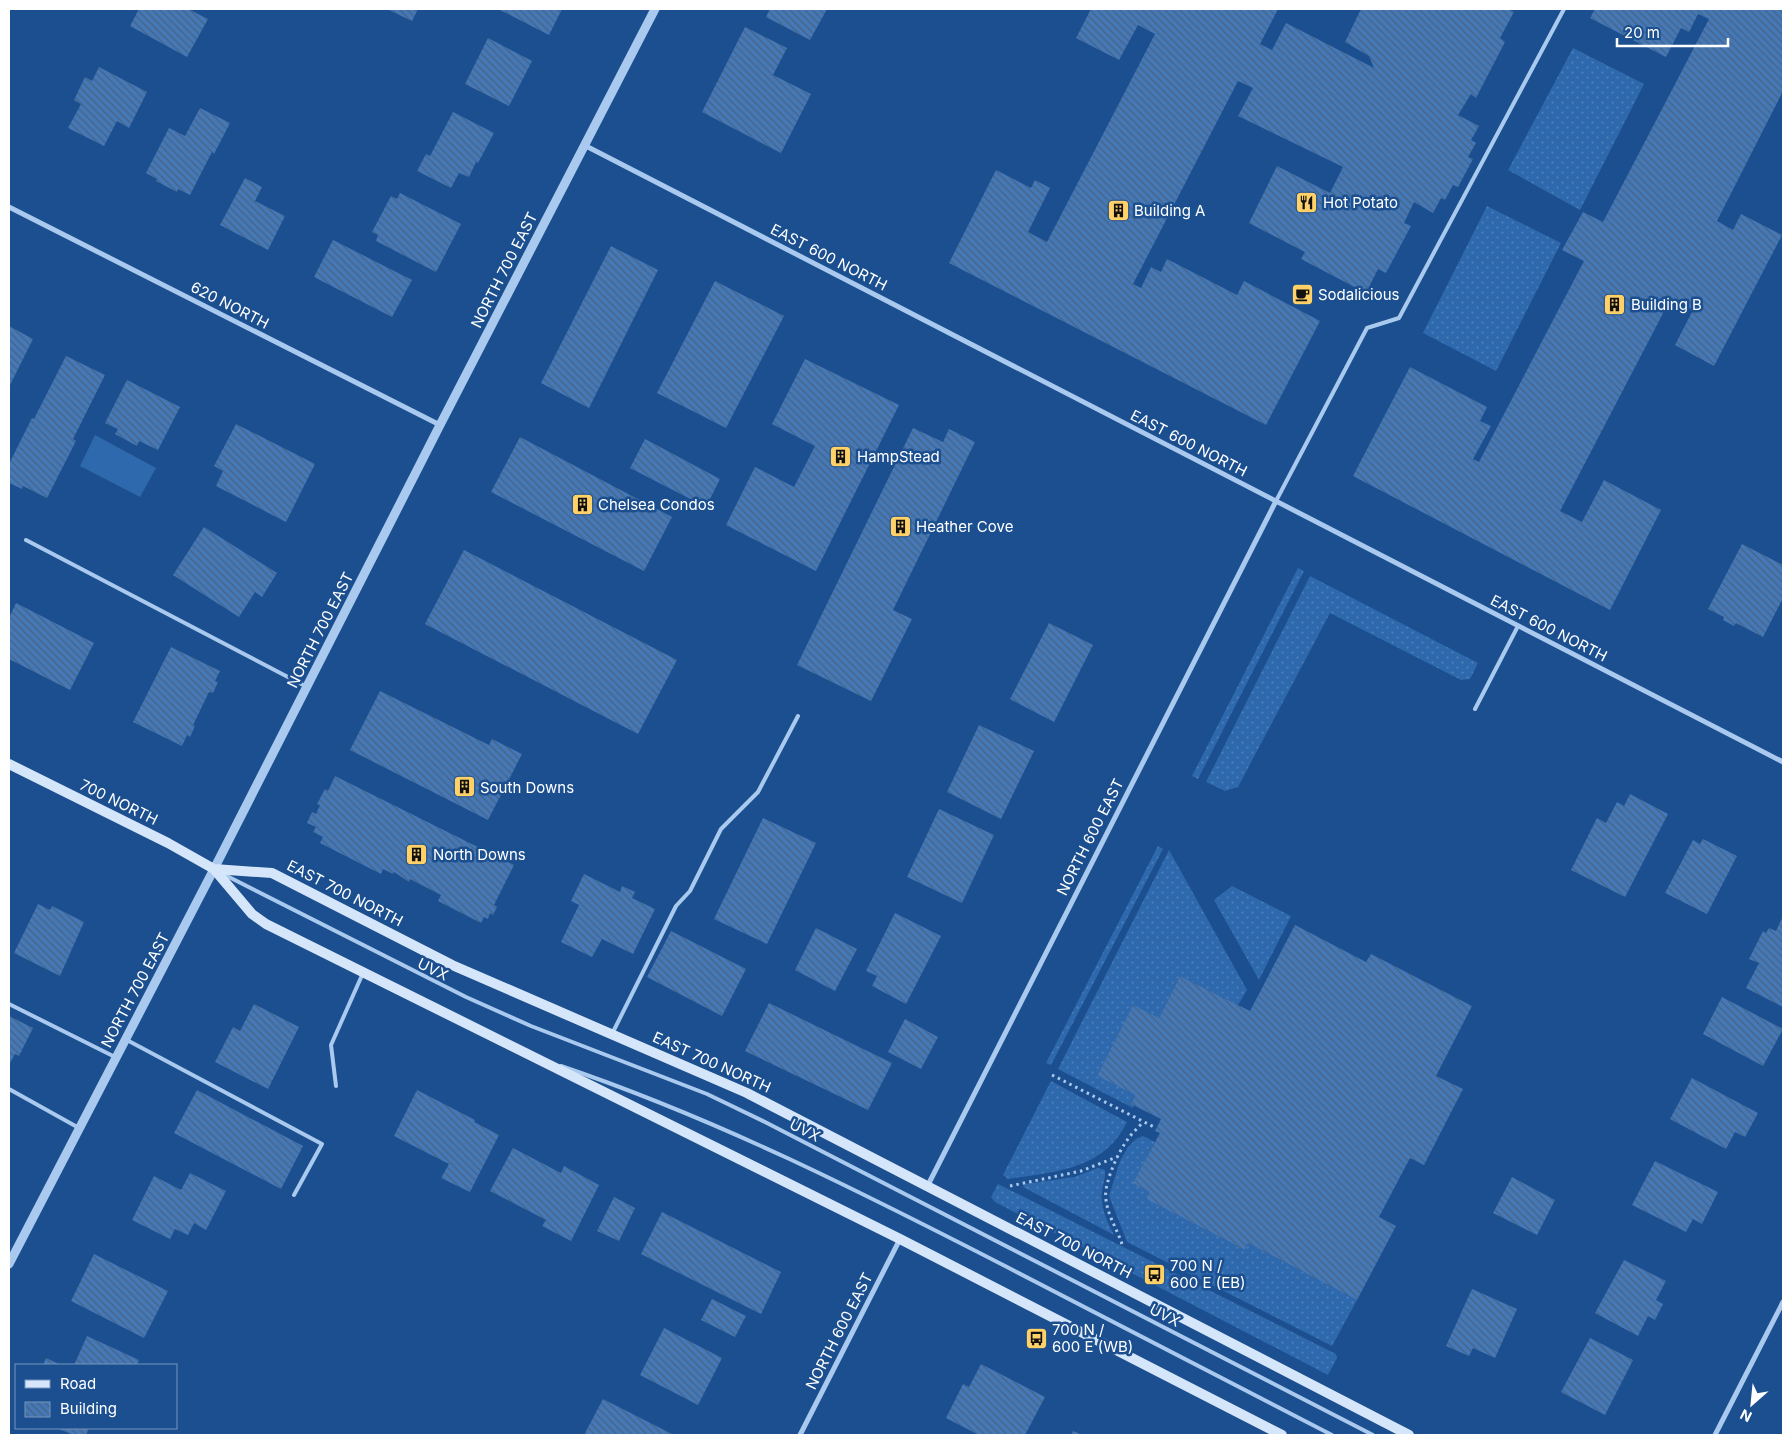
<svg xmlns="http://www.w3.org/2000/svg" width="1792" height="1444" font-family="Inter,sans-serif">
<style>
.grass{fill:url(#grass-dots)}
.pitch{fill:#2e69ad}
.building{fill:url(#building-back-hatch)}
.lines{fill:none;stroke-linecap:round;stroke-linejoin:round}
.path{stroke:#a9c9ee;stroke-width:3;stroke-dasharray:2.5 4;stroke-linecap:butt}
.service{stroke:#a9c9ee;stroke-width:4}
.minor{stroke:#a9c9ee;stroke-width:5}
.tertiary{stroke:#a9c9ee;stroke-width:9}
.secondary{stroke:#d6e6fa;stroke-width:10}
.labels{text-anchor:middle;dominant-baseline:central;stroke-width:5;stroke-linejoin:round;paint-order:stroke}
.poi-label{font-size:15px;fill:#fff;stroke:#1b4f8f;text-anchor:start}
.street-label{font-size:15px;fill:#fff;stroke:#1b4f8f}
</style>
<defs>
<pattern id="grass-dots" width="8" height="8" patternUnits="userSpaceOnUse" patternTransform="scale(1.25)"><rect width="8" height="8" fill="#2e69ad"/><path d="M2 2h.1M6 6h.1" fill="none" stroke="#4d80b9" stroke-width="1.8" stroke-linecap="round"/></pattern>
<pattern id="building-back-hatch" width="6" height="6" patternUnits="userSpaceOnUse" patternTransform="scale(1.25)"><rect width="6" height="6" fill="#4478b7"/><path d="M-1 5l2 2M0 0l6 6M5-1l2 2" fill="none" stroke="#486282"/></pattern>
</defs>
<rect width="100%" height="100%" fill="#1b4f8f"/>
<path class="grass" d="M1573 48 1644 84 1580 210 1508 170Z
M1487 206 1561 243 1496 371 1423 333Z
M1298 568 1304 571 1198 779 1192 776Z
M1310 576 1478 663 1470 679 1461 680 1330 613 1238 787 1225 791 1206 782Z
M1158 846 1163 849 1051 1065 1046 1063Z
M1169 850 1247 990 1238 1005 1180 976 1159 1018 1133 1006 1097 1076 1135 1095 1131 1103 1134 1106 1133 1108 1058 1069Z
M1232 886 1291 916 1259 980 1214 900Z
M1051 1081 1127 1122C1104 1170 1054 1172 1008 1179L1003 1175Z
M1143 1136 1155 1142 1134 1183 1149 1192 1146 1199 1245 1250 1248 1243 1357 1300 1332 1346 1127 1242 1109 1196 1120 1161 1128 1147 1136 1139Z
M1098 1168 1105 1170C1106 1177 1103 1183 1102 1190 1100 1207 1107 1221 1114 1235L1023 1187 1025 1184 1074 1177Z
M998 1184 1336 1354 1337 1358 1328 1375 995 1202 991 1197Z"/>
<path class="pitch" d="M95 435 156 468 140 497 80 466Z"/>
<path class="building" d="M139 9H183L186 10 188 9 208 19 187 57 130 26Z
M387 9H418L412 21Z
M498 9H562L549 35Z
M770 9H827L810 40 766 17Z
M1091 9H1278L1260 44 1272 50 1286 23 1374 68 1369 56 1345 42 1361 9H1508L1514 12 1500 38 1505 42 1476 98 1471 94 1458 115 1479 126 1471 140 1476 143 1468 157 1473 159 1458 187 1453 185 1445 200 1441 198 1433 213 1414 202 1404 223 1411 226 1386 273 1378 269 1366 293 1301 259 1305 252 1249 223 1277 166 1330 193 1343 167 1238 116 1253 88 1238 81 1133 284 1141 288 1151 267 1161 272 1167 259 1237 295 1244 281 1320 321 1266 425 949 263 996 170 1031 188 1035 180 1050 188 1028 232 1047 242 1155 34 1138 25 1119 60 1076 38Z
M1595 9H1783V91L1717 221 1733 230 1741 214 1782 235 1714 366 1675 345 1693 310 1671 298 1560 511 1582 522 1604 480 1661 510 1610 610 1353 476 1410 367 1487 407 1480 421 1491 426 1473 459 1479 462 1584 261 1562 250 1583 212 1603 222 1709 19 1698 14 1689 32 1681 28 1666 57 1590 18Z
M745 27 787 48 773 75 811 94 781 153 702 112Z
M488 38 532 61 509 106 465 84Z
M99 67 147 92 129 128 117 121 104 146 68 128 81 104 74 100 85 77 92 81Z
M200 108 230 123 214 154 212 152 190 195 178 189 177 192 156 181 157 179 146 173 169 128 185 136Z
M453 112 494 133 478 163 476 162 469 177 459 173 451 188 417 171 426 154 430 156Z
M245 178 262 187 255 201 285 216 268 250 220 225Z
M400 193 461 224 436 272 376 241 378 235 372 232 391 196 397 199Z
M333 240 412 280 392 317 314 277Z
M611 246 658 270 589 408 541 383Z
M715 281 784 316 726 428 657 393Z
M9 326 33 339 9 387Z
M66 356 105 375 73 439 76 441 47 498 23 486 22 489 9 483V464L32 418 34 419Z
M805 359 899 405 816 571 726 525 755 467 794 487 815 446 772 424Z
M127 380 180 407 158 450 139 441 137 446 115 434 118 429 105 423Z
M236 424 315 464 286 522 216 486 223 471 214 466Z
M913 428 943 442 949 429 975 442 893 610 912 619 871 701 797 665Z
M520 437 672 517 644 571 491 492Z
M645 439 720 479 706 507 630 468Z
M204 527 277 573 262 597 255 592 239 617 173 575Z
M1742 544 1783 565V598L1763 637 1736 623 1734 626 1723 620 1724 617 1708 609Z
M464 550 677 660 638 734 425 624Z
M16 603 94 643 70 690 9 659V618Z
M1049 623 1093 645 1054 722 1010 699Z
M171 647 220 671 215 681 218 682 213 693 209 692 193 725 195 726 190 737 187 735 182 746 133 722Z
M380 691 489 745 492 739 522 754 488 820 350 750Z
M979 725 1034 751 1001 819 947 792Z
M335 776 514 865 494 905 497 907 493 915 490 913 488 919 484 917 481 923 438 901 441 895 410 879 409 882 394 872 393 874 383 869 381 874 320 843 323 837 313 832 316 827 307 823 312 812 316 814 320 805 317 804 325 789 328 791Z
M1630 794 1668 814 1625 897 1571 870 1597 818 1606 823 1617 802 1624 806Z
M939 809 994 835 962 903 907 877Z
M763 818 816 843 767 944 714 919Z
M1703 839 1737 856 1707 914 1665 893 1693 840 1700 844Z
M584 874 620 892 622 886 635 892 632 898 655 909 633 954 602 939 592 957 561 942 579 905 571 901Z
M38 904 50 910 52 906 84 922 60 976 14 953Z
M895 913 941 936 906 1004 872 986 877 976 866 971Z
M1783 916V1007L1746 988 1759 963 1749 959 1763 931 1766 933 1769 928 1776 931Z
M1295 925 1366 962 1371 954 1472 1006 1436 1076 1463 1089 1424 1165 1410 1158 1379 1217 1396 1226 1357 1300 1248 1243 1245 1250 1146 1199 1149 1192 1133 1183 1160 1133 1155 1131 1161 1119 1131 1104 1135 1095 1097 1076 1133 1005 1159 1018 1180 976 1250 1011Z
M816 928 857 949 835 991 795 970Z
M671 931 746 969 722 1016 647 977Z
M1722 997 1783 1029 1763 1066 1703 1034Z
M769 1003 892 1063 868 1110 745 1051Z
M254 1004 299 1027 268 1089 215 1062 233 1027 240 1031Z
M9 1016 33 1028 19 1056 15 1054 9 1065Z
M905 1019 938 1037 921 1069 888 1052Z
M1692 1078 1758 1113 1745 1137 1735 1132 1726 1149 1670 1119Z
M197 1090 303 1146 281 1189 174 1133Z
M417 1090 475 1120 474 1122 499 1135 470 1192 441 1178 449 1164 394 1136Z
M513 1148 561 1173 564 1166 599 1185 571 1241 542 1226 546 1220 490 1191Z
M1655 1161 1718 1192 1702 1224 1693 1219 1686 1232 1632 1205Z
M190 1173 226 1191 206 1230 194 1223 188 1235 175 1229 170 1239 132 1220 154 1176 181 1190Z
M1512 1177 1555 1200 1537 1235 1493 1213Z
M614 1197 635 1208 619 1241 597 1231Z
M662 1212 781 1272 761 1314 641 1254Z
M94 1254 168 1291 144 1338 71 1301Z
M1624 1260 1666 1281 1656 1300 1663 1304 1655 1320 1648 1316 1638 1336 1595 1313Z
M1472 1289 1517 1309 1495 1358 1473 1348 1469 1356 1446 1346Z
M712 1299 746 1316 735 1337 701 1320Z
M664 1328 722 1358 698 1405 640 1375Z
M87 1336 139 1360 137 1365H74Z
M1590 1338 1633 1360 1605 1415 1561 1392Z
M46 1358 61 1365H43Z
M981 1364 1045 1397 1025 1435H979L946 1418 963 1384 969 1387Z
M603 1399 674 1435H584Z
M57 1428H89L86 1435H73Z
M1073 1431 1082 1435H1071Z"/>
<g class="lines">
<path class="path" d="M1052 1075 1156 1128
M1010 1186 1081 1171 1117 1157
M1122 1244C1117 1229 1108 1216 1106 1200 1103 1185 1118 1152 1128 1139 1132 1133 1138 1128 1143 1122"/>
<path class="service" d="M1276 501 1367 328 1399 318 1564 9
M26 540 307 687
M1475 709 1518 626
M221 873 466 997 531 1026 707 1094 765 1122 1373 1435
M9 1004 115 1057
M612 1034 676 906 690 891 721 829 758 792 798 716
M125 1039 322 1144 294 1195
M561 1066C717 1119 861 1192 1007 1267 1116 1323 1224 1379 1332 1435
M336 1086 331 1045 363 973
M9 1089 79 1128"/>
<path class="minor" d="M584 145 1783 762
M9 207 440 425
M928 1185 1276 501
M800 1435 900 1239
M1715 1435 1783 1302"/>
<path class="tertiary" d="M9 1264 214 869 440 425 655 9"/>
<path class="secondary" d="M9 764 168 843 214 869 252 914 266 924 900 1239 1282 1435
M214 869 272 873 452 965 747 1093 1409 1435"/>
</g>
<defs>
<symbol id="restaurant-square" viewBox="-11 -11 22 22"><rect x="-9" y="-9" width="18" height="18" rx="4" fill="#ffd166" stroke="#1b4f8f"/><path d="M-5-6h1v4h1v-4h1v4h1v-4h1v5L-1.5 .5V6h-2V.5L-5-1ZM5-6V6H3V1.5H1.5Q1.5-4 5-6Z" fill="#111"/></symbol>
<symbol id="building-square" viewBox="-11 -11 22 22"><rect x="-9" y="-9" width="18" height="18" rx="4" fill="#ffd166" stroke="#1b4f8f"/><path d="M-4-6H4V6H1V3H-1V6H-4ZM-2.5-4.3h1.7v1.8h-1.7ZM.8-4.3h1.7v1.8H.8ZM-2.5-1h1.7V.8h-1.7ZM.8-1h1.7V.8H.8Z" fill="#111"/></symbol>
<symbol id="cafe-square" viewBox="-11 -11 22 22"><rect x="-9" y="-9" width="18" height="18" rx="4" fill="#ffd166" stroke="#1b4f8f"/><path d="M-5.5-4.5H6V0H3Q3 3.5 0 3.5H-2.5Q-5.5 3.5-5.5 0ZM3-3.2v2h1.7v-2ZM-6 4.5H4V6H-6Z" fill="#111"/></symbol>
<symbol id="bus-square" viewBox="-11 -11 22 22"><rect x="-9" y="-9" width="18" height="18" rx="4" fill="#ffd166" stroke="#1b4f8f"/><path d="M-5-6H5V4H4V6H2V4H-2V6H-4V4H-5ZM-3.5-4V0h7V-4ZM-3.5 1.2v1.5H-2V1.2ZM2 1.2v1.5H3.5V1.2Z" fill="#111"/></symbol>
</defs>
<g fill-rule="evenodd">
<use href="#restaurant-square" x="1294" y="190" width="25" height="25"/>
<use href="#building-square" x="1106" y="198" width="25" height="25"/>
<use href="#cafe-square" x="1290" y="282" width="25" height="25"/>
<use href="#building-square" x="1602" y="292" width="25" height="25"/>
<use href="#building-square" x="828" y="444" width="25" height="25"/>
<use href="#building-square" x="570" y="492" width="25" height="25"/>
<use href="#building-square" x="888" y="514" width="25" height="25"/>
<use href="#building-square" x="452" y="774" width="25" height="25"/>
<use href="#building-square" x="404" y="842" width="25" height="25"/>
<use href="#bus-square" x="1142" y="1262" width="25" height="25"/>
<use href="#bus-square" x="1024" y="1326" width="25" height="25"/>
</g>
<g class="labels">
<g class="poi-label">
<text x="1323" y="202">Hot Potato</text>
<text x="1134" y="210">Building A</text>
<text x="1318" y="294">Sodalicious</text>
<text x="1631" y="304">Building B</text>
<text x="857" y="456">HampStead</text>
<text x="598" y="504">Chelsea Condos</text>
<text x="916" y="526">Heather Cove</text>
<text x="480" y="787">South Downs</text>
<text x="433" y="854">North Downs</text>
<text x="1170" y="1265">700 N /<tspan x="1170" dy="17">600 E (EB)</tspan></text>
<text x="1052" y="1329">700 N /<tspan x="1052" dy="17">600 E (WB)</tspan></text>
</g>
<g class="street-label">
<text transform="translate(829 257) rotate(27)">EAST 600 NORTH</text>
<text transform="translate(504 270) rotate(-63)">NORTH 700 EAST</text>
<text transform="translate(230 305) rotate(27)">620 NORTH</text>
<text transform="translate(1189 443) rotate(27)">EAST 600 NORTH</text>
<text transform="translate(1549 628) rotate(27)">EAST 600 NORTH</text>
<text transform="translate(320 630) rotate(-63)">NORTH 700 EAST</text>
<text transform="translate(119 802) rotate(26)">700 NORTH</text>
<text transform="translate(1090 837) rotate(-63)">NORTH 600 EAST</text>
<text transform="translate(345 893) rotate(27)">EAST 700 NORTH</text>
<text transform="translate(433 969) rotate(26)">UVX</text>
<text transform="translate(135 990) rotate(-62)">NORTH 700 EAST</text>
<text transform="translate(712 1062) rotate(24)">EAST 700 NORTH</text>
<text transform="translate(805 1130) rotate(27)">UVX</text>
<text transform="translate(1074 1245) rotate(27)">EAST 700 NORTH</text>
<text transform="translate(1165 1315) rotate(27)">UVX</text>
<text transform="translate(839 1331) rotate(-63)">NORTH 600 EAST</text>
</g>
</g>
<rect width="1792" height="1444" fill="none" stroke="#ffffff" stroke-width="20"/>
<rect x="15" y="1364" width="162" height="65" fill="#1b4f8f" stroke="#7695bc"/>
<rect x="25" y="1380" width="25" height="8" fill="#d6e6fa" stroke="#7695bc"/>
<text x="60" y="1389" font-size="15" fill="#ffffff">Road</text>
<rect x="25" y="1402" width="25" height="15" fill="url(#building-back-hatch)" stroke="#7695bc"/>
<text x="60" y="1414" font-size="15" fill="#ffffff">Building</text>
<g transform="translate(1752 1404) rotate(207)" stroke="#1b4f8f" stroke-width="4" paint-order="stroke">
<path d="M0-4L9 19L0 12L-9 19Z" fill="#ffffff"/>
<text y="-8" font-size="14" font-weight="bold" text-anchor="middle" fill="#ffffff">N</text>
</g>
<path d="M1617 38v8h111v-8" fill="none" stroke="#ffffff" stroke-width="2.5"/>
<text x="1624" y="38" font-size="15" fill="#ffffff" stroke="#1b4f8f" stroke-width="4" paint-order="stroke">20 m</text>
</svg>
